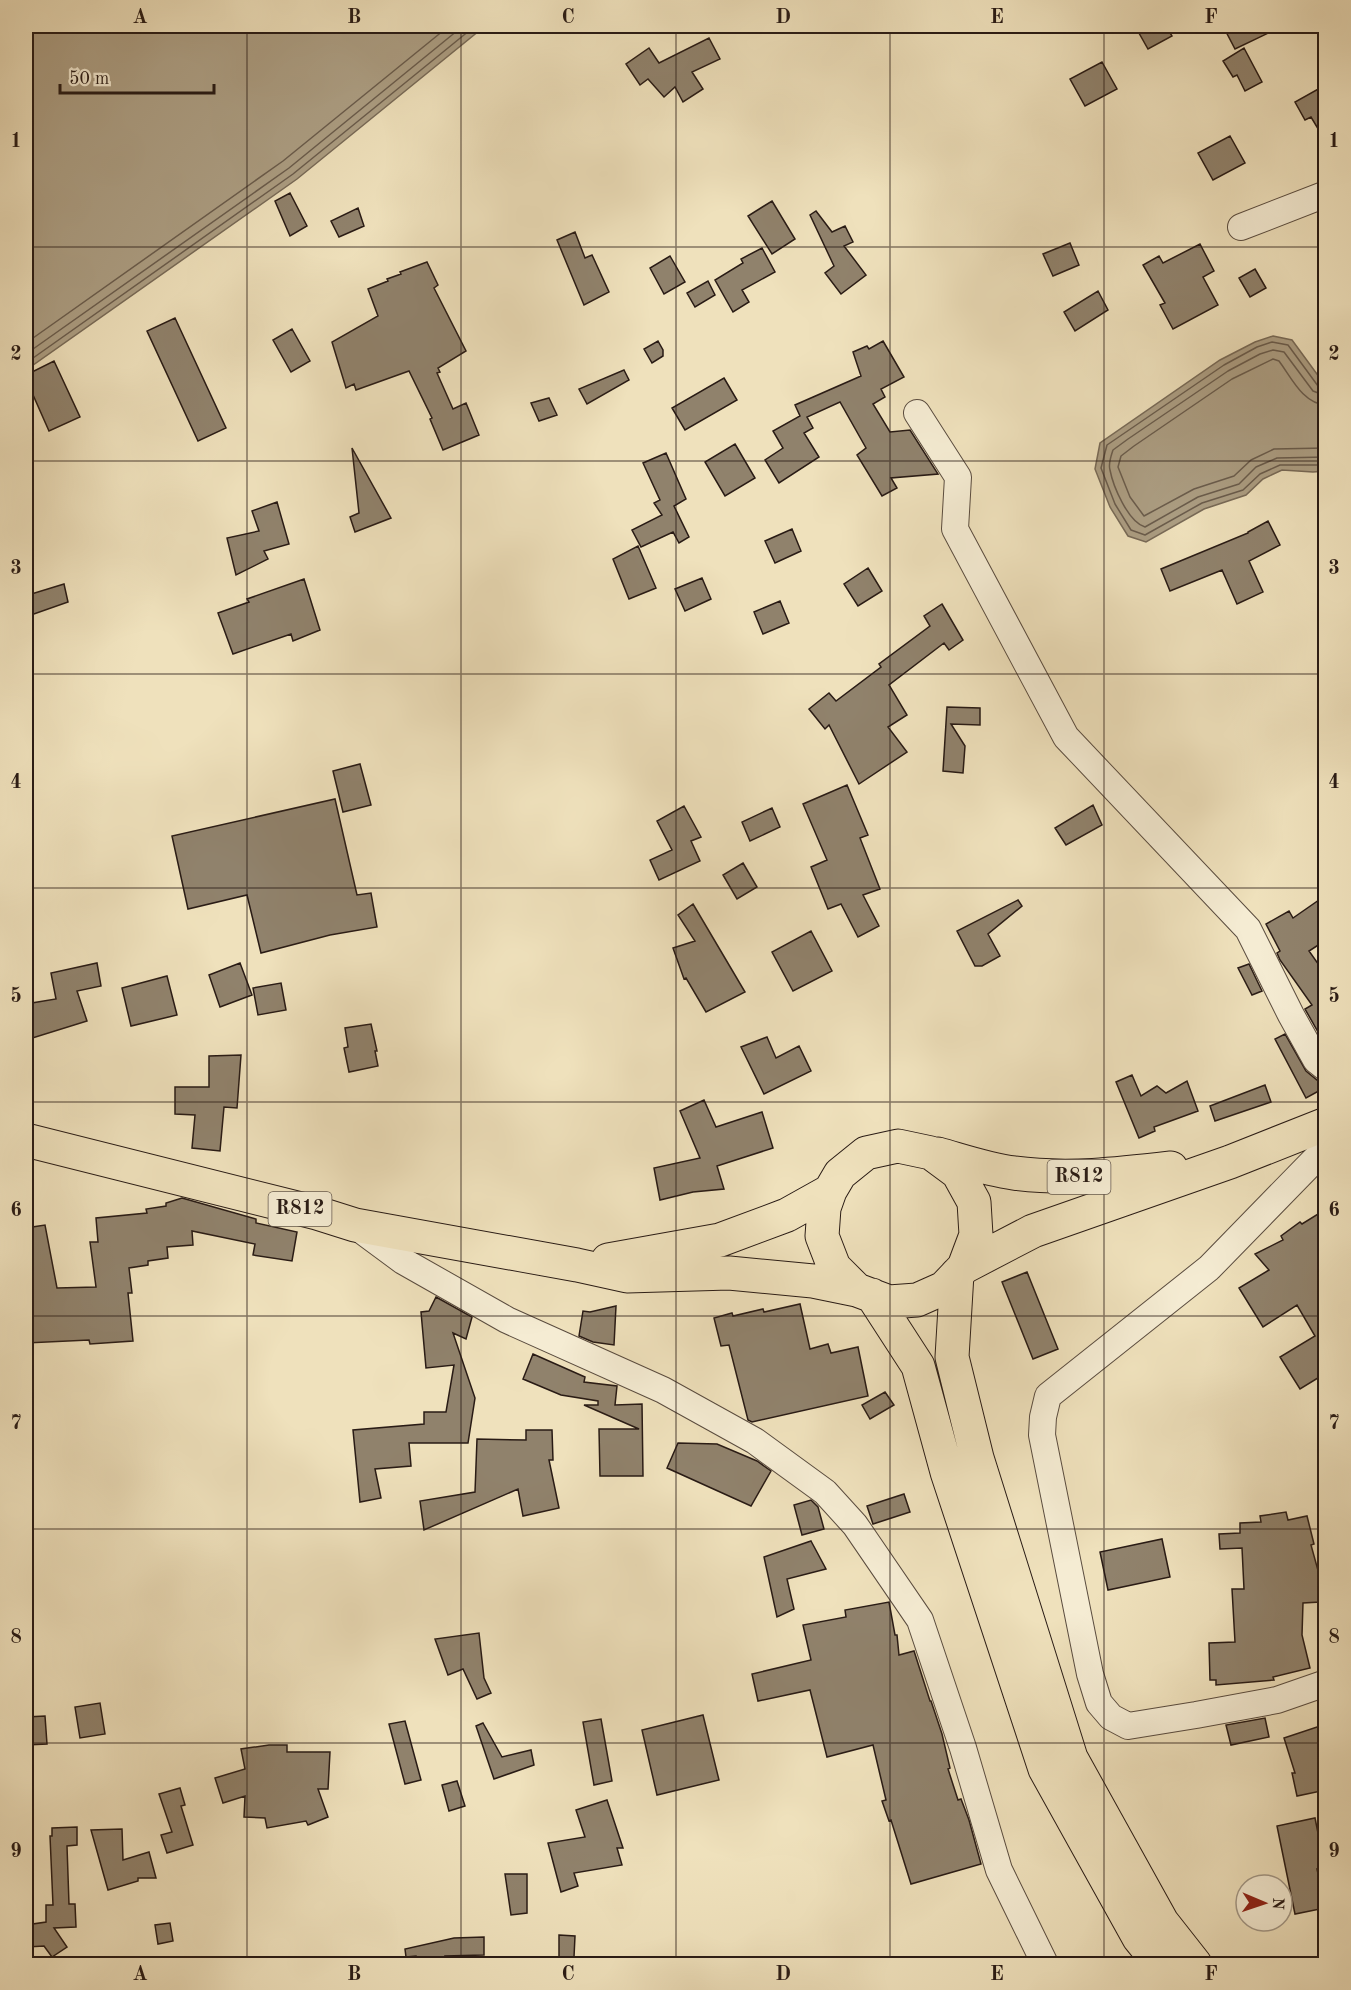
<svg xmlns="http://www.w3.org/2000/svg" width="1351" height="1990" font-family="'Old Standard TT',serif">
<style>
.water{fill:#ac9e83;stroke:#786a57;stroke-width:1.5}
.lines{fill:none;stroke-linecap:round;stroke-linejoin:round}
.shore{stroke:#6a5c4c;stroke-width:1.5}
.building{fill:#90826c;stroke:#291b15;stroke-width:1.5}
.street-casing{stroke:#5a4c3f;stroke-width:28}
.primary-casing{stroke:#291b15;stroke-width:35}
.street{stroke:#f5ecd3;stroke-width:26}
.primary{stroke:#efe1bc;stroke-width:33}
.grid{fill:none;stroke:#291b15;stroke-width:1.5;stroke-opacity:0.55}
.labels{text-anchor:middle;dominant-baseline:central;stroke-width:4.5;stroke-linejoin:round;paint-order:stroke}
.shield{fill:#f5ecd3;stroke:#665a4e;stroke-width:1.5}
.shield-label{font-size:20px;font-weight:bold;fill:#291b15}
.neatline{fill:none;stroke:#291b15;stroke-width:2}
.grid-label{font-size:20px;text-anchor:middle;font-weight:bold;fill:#291b15}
</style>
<rect width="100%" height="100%" fill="#efe1bc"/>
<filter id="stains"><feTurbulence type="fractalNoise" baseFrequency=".00333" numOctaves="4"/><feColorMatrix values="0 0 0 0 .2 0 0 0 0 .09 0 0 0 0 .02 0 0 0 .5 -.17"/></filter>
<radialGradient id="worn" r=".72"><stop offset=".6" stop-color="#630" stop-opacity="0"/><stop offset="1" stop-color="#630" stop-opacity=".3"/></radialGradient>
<path class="water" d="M26 26H485L297 179 26 370Z
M1273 336 1292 340 1325 385V471L1313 472 1282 470 1263 479 1246 495 1204 509 1146 542 1128 536 1110 507 1095 469 1100 443 1220 360 1255 342Z"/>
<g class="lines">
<path class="shore" d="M26 343 283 161 449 26
M26 354 289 168 463 26
M26 363 293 174 475 26
M1326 388 1318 386 1288 345 1272 342 1257 347 1224 365 1107 445 1101 468 1115 504 1131 530 1145 535 1202 503 1243 490 1260 474 1280 465H1326
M1326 396 1313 391 1284 352 1273 350 1260 354 1228 371 1128 439 1113 450C1111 456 1108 464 1110 470 1113 486 1128 522 1145 527L1198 497 1239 484 1256 467 1277 458 1326 457
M1326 405C1303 404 1291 377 1279 361L1273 359 1232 379 1134 446 1121 456 1118 467 1130 497 1144 516 1194 489 1234 476 1251 460 1274 449 1326 448"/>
</g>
<path class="building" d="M1135 26H1166L1172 36 1148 49Z
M1223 26H1283L1235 49Z
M709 38 720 59 692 72 703 89 683 102 675 87 664 97 648 79 640 85 626 64 649 48 659 63Z
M1244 48 1262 82 1245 91 1237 75 1233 77 1223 61Z
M1102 62 1117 89 1085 106 1070 79Z
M1320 88 1326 98V142L1311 117 1305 120 1295 102Z
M1230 136 1245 163 1213 180 1198 153Z
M290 193 307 226 290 236 275 201Z
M772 201 795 239 772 254 748 216Z
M358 208 364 226 339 237 331 221Z
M816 211 832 232 845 226 853 242 844 246 866 275 841 294 825 273 834 266 810 215Z
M575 232 585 258 592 255 609 292 584 305 557 240Z
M1070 243 1079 265 1053 276 1043 254Z
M1200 244 1214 271 1203 277 1218 305 1173 329 1160 305 1165 303 1143 265 1159 256 1163 263Z
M762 248 775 272 742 290 749 302 733 312 715 280 743 263 741 259Z
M670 256 685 282 664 294 650 268Z
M427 262 438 285 434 288 466 351 438 368 440 372 437 373 453 409 466 403 479 435 443 450 430 419 432 418 409 371 356 390 354 384 346 388 332 342 378 316 368 289 388 281 387 279 401 274 400 272Z
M1255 269 1266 288 1250 297 1239 278Z
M708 281 715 295 695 307 687 293Z
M1098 291 1108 310 1075 331 1064 312Z
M175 318 226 428 198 441 147 331Z
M292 329 310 361 291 372 273 340Z
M658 341 663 350V356L652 363 644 349Z
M883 341 904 377 881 389 885 397 873 404 890 432 910 430 938 474 891 478 897 488 882 496 857 455 866 448 840 402 807 417 813 428 804 433 819 457 779 483 765 460 783 448 773 431 800 416 795 405 861 376 853 352 867 346 869 349Z
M54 361 80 417 49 431 26 379V375Z
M624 370 629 380 587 404 579 389Z
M724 378 737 400 685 430 672 408Z
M549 398 557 415 539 421 531 403Z
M735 444 755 478 725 496 705 462Z
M352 448 391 518 355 532 350 517 359 513Z
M666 453 686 499 674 506 689 537 679 543 673 532 641 547 632 530 662 515 654 503 660 500 643 463Z
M277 502 289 544 264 551 268 559 236 575 227 538 259 531 252 511Z
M1268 521 1280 545 1249 561 1263 592 1237 604 1222 570 1170 591 1161 569 1248 533V532Z
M792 529 801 551 775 563 765 541Z
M638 546 656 588 629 599 613 559Z
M868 568 882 591 858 606 844 584Z
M702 578 711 599 685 611 675 589Z
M304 579 320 630 293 641 291 634 233 654 218 613 249 602 247 599Z
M64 584 68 602 31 615 28 595Z
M780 601 789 623 763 634 754 612Z
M942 604 963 640 949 650 944 643 889 685 907 715 888 727 907 752 859 784 829 725 825 729 809 709 829 693 836 701 881 667 879 664 930 626 924 616Z
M947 707 980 708V725L951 724 965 746 963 773 943 771Z
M360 764 371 805 343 812 333 771Z
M847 785 868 835 860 838 880 889 863 895 879 926 858 937 841 904 828 909 811 867 827 860 803 804Z
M335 799 357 895 371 893 377 927 330 935 261 953 247 895 188 909 172 836Z
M1093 805 1102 825 1066 845 1055 828Z
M684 806 701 837 691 841 700 861 659 880 650 860 672 850 657 821Z
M772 808 780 827 750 841 742 822Z
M743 863 757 887 737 899 723 875Z
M1018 900 1022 906 988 934 1000 956 982 966H975L957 931Z
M1319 900 1326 909V940L1309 951 1326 975V1046L1305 1009 1312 1005 1280 960 1277 953 1280 951 1266 924 1289 911 1293 918Z
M693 904 745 992 706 1012 686 978 684 979 673 948 695 941 678 915Z
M811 931 832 971 793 991 772 952Z
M97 963 101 986 77 991 87 1021 26 1040V1004L56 999 51 973Z
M240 963 252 995 220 1007 209 975Z
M1249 964 1262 991 1252 995 1238 968Z
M167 976 177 1015 131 1026 122 988Z
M281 983 286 1010 258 1015 253 988Z
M371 1024 377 1051H375L378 1066 349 1072 344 1048 348 1047 345 1028Z
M1285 1034 1306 1071 1317 1080 1326 1083V1087L1306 1098 1275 1039Z
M767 1037 776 1058 799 1046 811 1071 764 1094 741 1047Z
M241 1055 237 1108 224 1107 220 1151 192 1148 195 1115 175 1114V1087H209V1056Z
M1132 1075 1141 1096 1157 1086 1166 1093 1187 1081 1198 1111 1154 1127 1155 1131 1139 1138 1116 1082Z
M1265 1085 1271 1102 1215 1121 1210 1106Z
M704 1100 716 1127 762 1112 773 1148 717 1166 724 1189 693 1192 660 1200 654 1168 700 1158 680 1111Z
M182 1198 256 1219V1223L297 1232 292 1261 253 1255 255 1244 192 1231 193 1245 167 1247 168 1258 148 1261V1265L129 1268 132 1293H128L133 1341 90 1344 89 1340 26 1343V1228L45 1225 57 1288 96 1287 90 1242H98L96 1218 147 1213 146 1209 166 1206V1203Z
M1326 1209V1373L1300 1389 1280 1357 1315 1336 1297 1305 1263 1327 1239 1288 1269 1270 1255 1254 1283 1240 1281 1236 1300 1222 1302 1224Z
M1027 1272 1058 1349 1033 1359 1002 1282Z
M436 1297 472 1317 466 1339 453 1333 475 1398 468 1443H409L411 1466 375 1469 381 1498 360 1502 353 1430 424 1424V1412H446L454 1365 426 1368 421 1312 429 1311Z
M800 1304 810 1349 828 1344 831 1353 858 1347 868 1396 752 1422 748 1420 729 1345 721 1346 714 1318 732 1313 733 1316 763 1309 764 1312Z
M616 1306 614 1345 593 1342 579 1336 583 1311 590 1312Z
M533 1354 585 1377 584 1382 617 1386 615 1405 642 1404 643 1476H600L599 1429H639L584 1405H598V1401L561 1395 523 1379Z
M885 1392 894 1405 870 1419 862 1405Z
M526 1430H552L553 1460H549L559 1508 523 1516 518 1489 424 1530 420 1501 475 1492 477 1439 526 1440Z
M678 1443 717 1444 757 1461 771 1471 751 1506 667 1468Z
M904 1494 910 1512 873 1524 867 1506Z
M811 1500 818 1507 824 1529 802 1535 794 1505Z
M1286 1512 1288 1520 1307 1516 1314 1544 1311 1545 1319 1574 1320 1602 1303 1603 1302 1635 1310 1668 1273 1677 1274 1680 1216 1685V1680H1210L1209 1643 1235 1642 1232 1589H1244L1242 1548 1220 1549 1219 1534 1240 1533V1523L1261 1522 1260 1516Z
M1162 1539 1170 1577 1108 1590 1100 1552Z
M811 1541 826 1569 787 1579 794 1609 777 1617 764 1557Z
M889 1602 895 1635H897L899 1655 914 1651 930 1701H931L942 1734 950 1768 948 1769 958 1800 961 1799 969 1820 981 1864 911 1884 891 1820 889 1821 882 1801 886 1800 873 1745 827 1757 810 1690 758 1701 752 1674 811 1660 803 1625 846 1617 845 1610Z
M479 1633 484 1678 491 1693 477 1699 463 1669 448 1675 435 1639Z
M100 1703 105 1734 80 1738 75 1707Z
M703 1715 719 1780 657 1795 642 1730Z
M45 1716 47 1744 26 1745V1717Z
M1265 1718 1269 1737 1231 1745 1226 1725Z
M601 1719 612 1781 594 1785 583 1722Z
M405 1721 421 1780 405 1784 389 1724Z
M483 1723 502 1757 531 1750 534 1765 494 1779 476 1726Z
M1326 1724V1790L1297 1796 1292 1773H1295L1284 1738Z
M269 1745H287V1752H330L328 1789H318L328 1817 308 1825 306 1821 267 1828 265 1818 244 1817 245 1796 223 1803 215 1778 245 1769 241 1749Z
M457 1781 465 1806 449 1811 442 1785Z
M180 1788 185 1805 181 1806 193 1845 167 1853 161 1835 172 1832 159 1794Z
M607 1800 623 1848H617L622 1865 574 1873 578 1886 561 1892 548 1843 585 1837 576 1810Z
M1315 1818 1325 1868 1317 1869 1325 1908 1295 1914 1277 1826Z
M77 1827V1845L67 1846 69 1904H75L76 1927 54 1928 67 1947 52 1957 44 1946 27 1947 26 1925 46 1922V1905H53L50 1836H52V1828Z
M122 1829 123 1860 149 1852 156 1878H138V1881L108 1890 91 1830Z
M505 1874H527V1913L511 1915Z
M170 1923 173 1941 158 1944 155 1925Z
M559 1935 575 1936 574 1957H559Z
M484 1937V1955L445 1956 447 1965H417L416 1956 406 1957 405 1949 454 1938Z"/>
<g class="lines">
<defs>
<path id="street" d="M1241 227 1326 194
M917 413 958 477 955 529 1066 737 1248 929 1291 1015 1316 1060 1326 1068
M1326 1148 1209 1268 1048 1396 1043 1417 1042 1435 1090 1674 1099 1703 1111 1717 1128 1726 1196 1715 1277 1700 1326 1683
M357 1227 403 1261 507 1320 663 1390 755 1441 825 1492 855 1525 920 1620 963 1748 999 1870 1045 1964"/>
<path id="primary" d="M26 1140 317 1213 355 1225 577 1265 627 1276 729 1273 813 1281 857 1290
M938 1154C963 1161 989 1170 1014 1173 1067 1180 1119 1174 1171 1168
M608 1260 720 1240 787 1215 830 1191
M964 1267 976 1235 974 1202 958 1173 931 1153 898 1146 866 1153 840 1174 830 1191 824 1208 822 1236 834 1267 857 1290 889 1302 917 1300 944 1288 964 1267 1033 1231 1230 1162 1326 1124
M957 1274 952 1357 977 1458 1071 1758 1162 1922 1195 1964
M872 1295 918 1366 947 1472 1045 1769 1139 1938 1160 1964"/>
</defs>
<use href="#street" class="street-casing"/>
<use href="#primary" class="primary-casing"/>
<use href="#street" class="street"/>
<use href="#primary" class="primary"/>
</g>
<path class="grid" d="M247 26V1964M461 26V1964M676 26V1964M890 26V1964M1104 26V1964M26 247H1326M26 461H1326M26 674H1326M26 888H1326M26 1102H1326M26 1316H1326M26 1529H1326M26 1743H1326"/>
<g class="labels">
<g class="shield">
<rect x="1047.5" y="1160" width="63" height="34" rx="4.5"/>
<rect x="268.5" y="1192" width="63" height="34" rx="4.5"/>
</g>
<g class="shield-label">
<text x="1079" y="1177">R812</text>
<text x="300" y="1209">R812</text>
</g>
</g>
<rect width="1351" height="1990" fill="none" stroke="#efe1bc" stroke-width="66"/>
<g transform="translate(1264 1903) rotate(92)"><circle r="28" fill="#f5ecd3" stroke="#a39887" stroke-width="1.5"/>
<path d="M0-4.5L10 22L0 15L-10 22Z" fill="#8f2418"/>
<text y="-9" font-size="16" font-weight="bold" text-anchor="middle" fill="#291b15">N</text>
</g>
<path d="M60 84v9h154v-9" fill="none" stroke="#291b15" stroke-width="3"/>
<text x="69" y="84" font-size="18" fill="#291b15" stroke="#f5ecd3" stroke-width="4.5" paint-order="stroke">50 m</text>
<rect x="33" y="33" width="1285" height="1924" class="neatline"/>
<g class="grid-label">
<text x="140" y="23">A</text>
<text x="354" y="23">B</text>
<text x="568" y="23">C</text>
<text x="783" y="23">D</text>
<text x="997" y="23">E</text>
<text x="1211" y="23">F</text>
<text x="16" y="147">1</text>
<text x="1334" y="147">1</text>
<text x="16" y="360">2</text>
<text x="1334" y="360">2</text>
<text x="16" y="574">3</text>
<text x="1334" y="574">3</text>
<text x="16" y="788">4</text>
<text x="1334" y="788">4</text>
<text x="16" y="1002">5</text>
<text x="1334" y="1002">5</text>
<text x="16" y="1216">6</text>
<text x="1334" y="1216">6</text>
<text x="16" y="1429">7</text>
<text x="1334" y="1429">7</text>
<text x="16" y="1643">8</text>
<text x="1334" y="1643">8</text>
<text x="16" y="1857">9</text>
<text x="1334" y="1857">9</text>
<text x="140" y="1980">A</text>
<text x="354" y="1980">B</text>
<text x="568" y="1980">C</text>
<text x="783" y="1980">D</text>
<text x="997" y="1980">E</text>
<text x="1211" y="1980">F</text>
</g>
<rect width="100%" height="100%" filter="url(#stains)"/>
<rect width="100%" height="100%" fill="url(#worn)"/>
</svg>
